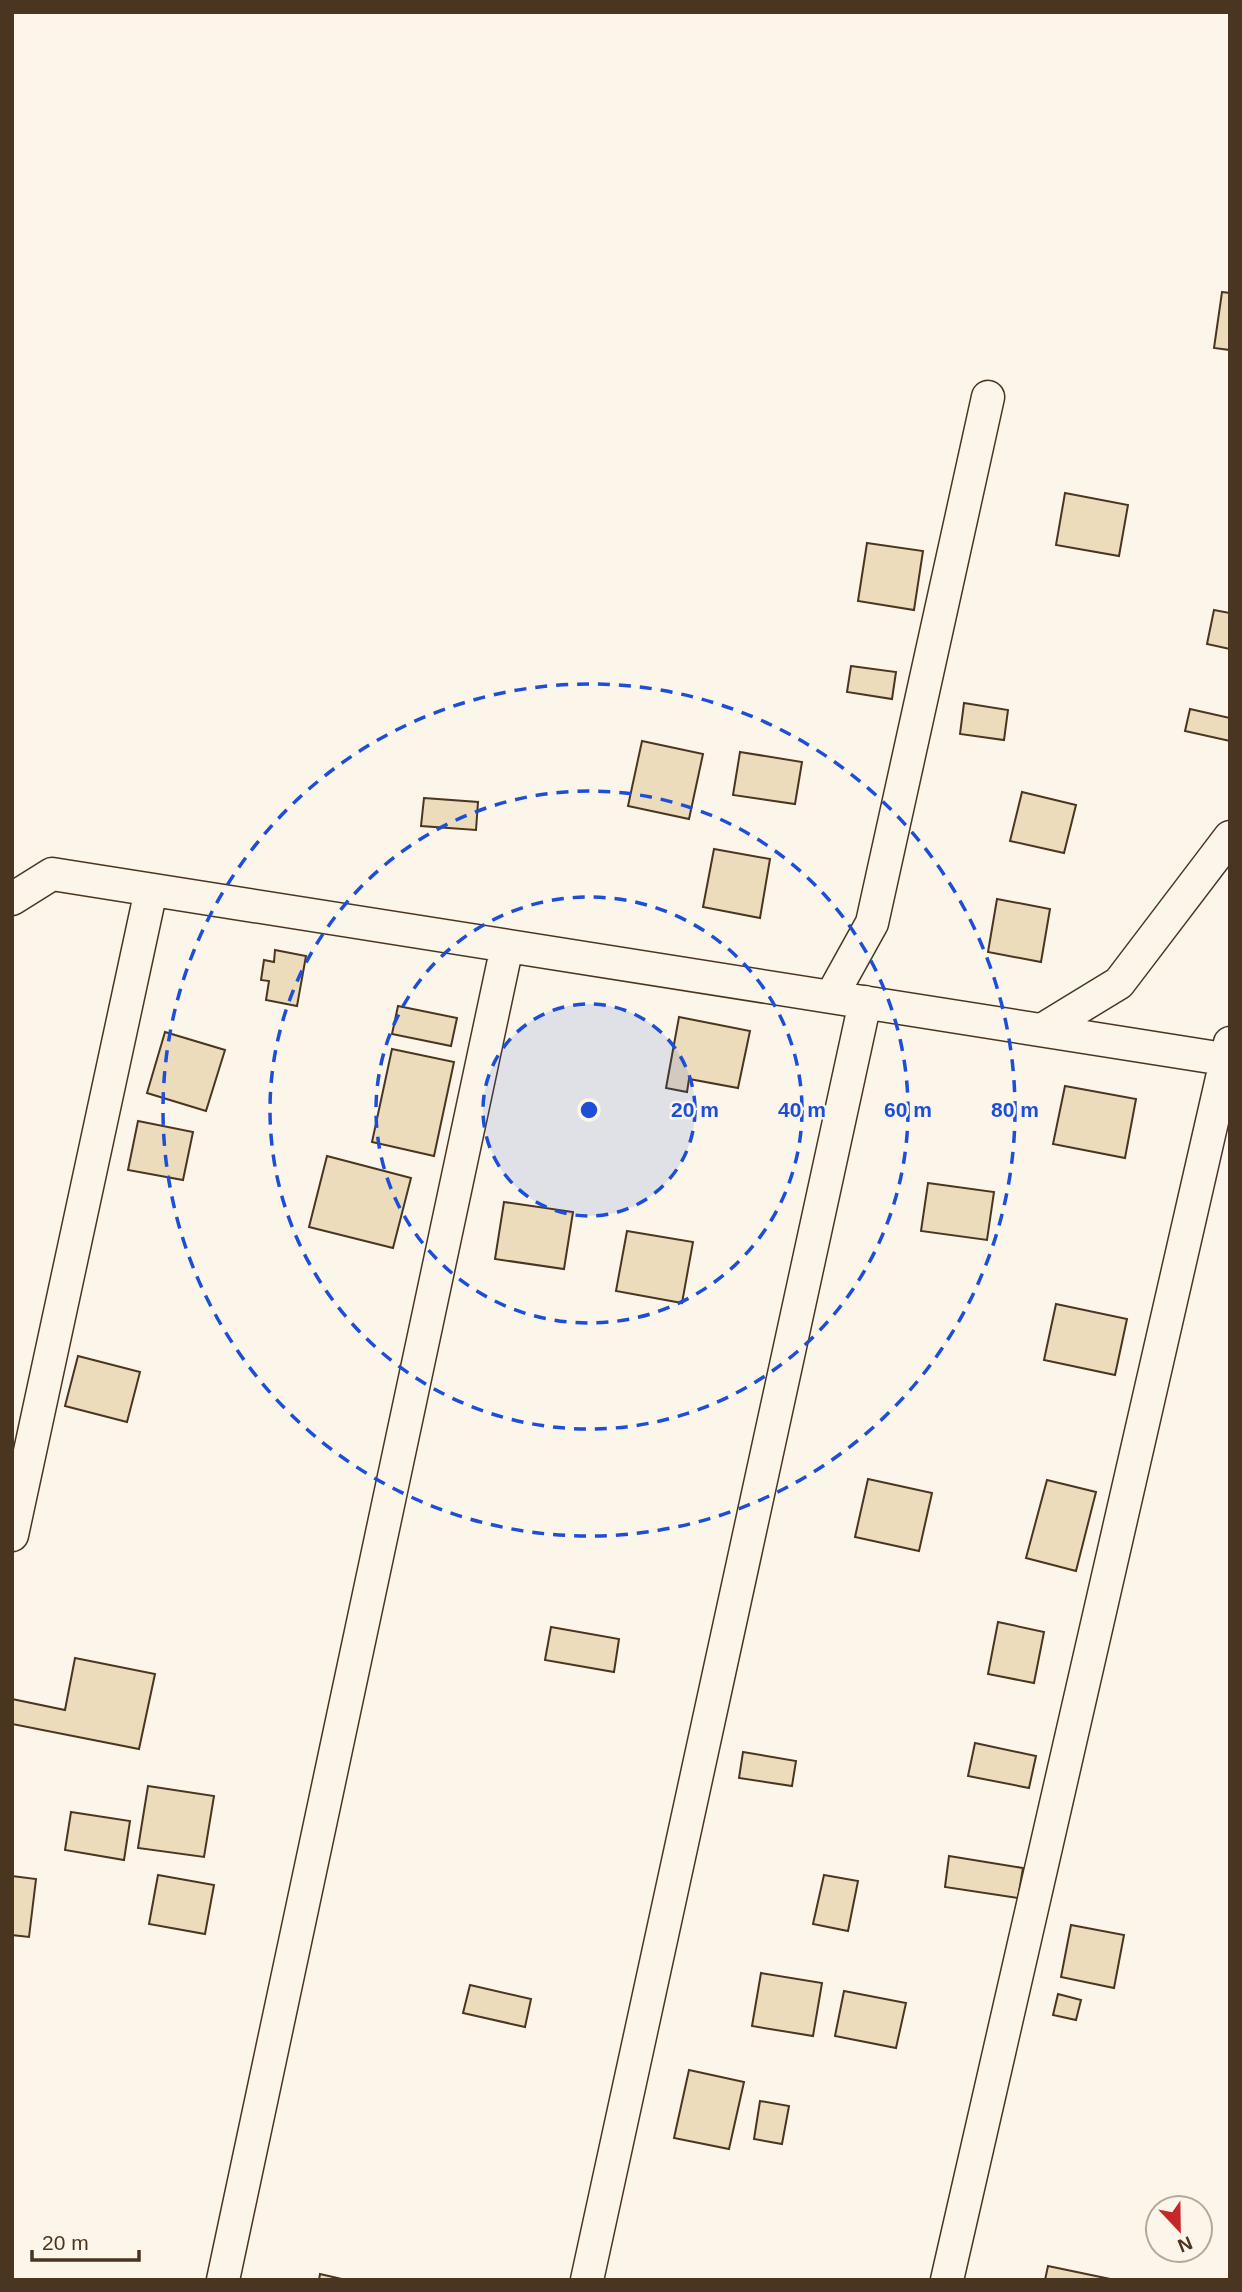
<svg xmlns="http://www.w3.org/2000/svg" width="1242" height="2292" font-family="Arial,sans-serif">
<style>
.building{fill:#ecdcbc;stroke:#4a3520;stroke-width:2}
.lines{fill:none;stroke-linecap:round;stroke-linejoin:round}
.street-casing{stroke:#4a3520;stroke-width:35}
.street{stroke:#fbf6e9;stroke-width:32}
.ring{fill:none;stroke:#1d4ed8;stroke-width:3.5;stroke-dasharray:12 9}
.centre{fill:#1d4ed8;stroke:#fbf6e9;stroke-width:3.5}
.ring-label{font-size:21px;text-anchor:middle;font-weight:bold;fill:#1d4ed8;stroke:#fbf6e9;stroke-width:5;stroke-linejoin:round;paint-order:stroke}
</style>
<rect width="100%" height="100%" fill="#fbf6e9"/>
<path class="building" d="M1222 292 1230 293V350L1214 348Z
M1065 493 1128 505 1119 556 1056 545Z
M867 543 923 551 914 610 858 601Z
M1214 610 1230 613V649L1207 644Z
M851 666 896 672 892 699 847 692Z
M964 703 1008 710 1004 740 960 734Z
M1190 709 1230 718V741L1185 731Z
M642 741 703 754 689 819 628 806Z
M740 752 802 762 795 804 733 795Z
M1022 792 1076 805 1064 853 1010 841Z
M424 798 478 802 476 830 421 826Z
M714 849 770 859 760 918 703 907Z
M997 899 1050 909 1041 962 988 952Z
M275 950 306 956 297 1006 266 1000 269 981 261 980 264 960 274 962Z
M398 1006 457 1018 451 1046 392 1034Z
M679 1017 750 1031 738 1088 689 1079 687 1092 666 1088Z
M165 1032 225 1050 206 1111 147 1093Z
M392 1049 454 1062 434 1156 372 1142Z
M1065 1086 1136 1099 1125 1158 1053 1144Z
M138 1121 193 1132 183 1180 128 1170Z
M327 1156 411 1178 393 1248 309 1227Z
M928 1183 994 1192 987 1240 921 1231Z
M504 1202 573 1212 564 1269 495 1259Z
M627 1231 693 1242 682 1303 616 1291Z
M1056 1304 1127 1319 1115 1375 1044 1360Z
M78 1356 140 1372 127 1422 65 1406Z
M868 1479 932 1493 919 1551 855 1537Z
M1047 1480 1096 1492 1076 1571 1026 1558Z
M998 1622 1044 1632 1034 1683 988 1674Z
M551 1627 619 1639 614 1672 545 1660Z
M75 1658 155 1674 139 1749 12 1724V1699L65 1710Z
M975 1743 1036 1756 1029 1788 968 1776Z
M743 1752 796 1761 792 1786 739 1778Z
M148 1786 214 1796 204 1857 138 1848Z
M71 1812 130 1821 124 1860 65 1850Z
M949 1856 1023 1868 1018 1898 945 1887Z
M158 1875 214 1885 205 1934 149 1924Z
M824 1875 858 1881 848 1931 813 1924Z
M12 1876 36 1879 29 1937 12 1935Z
M1071 1925 1124 1935 1114 1988 1061 1977Z
M761 1973 822 1983 813 2036 752 2026Z
M470 1985 531 1999 525 2027 463 2013Z
M844 1991 906 2003 896 2048 835 2036Z
M1058 1994 1081 2000 1076 2020 1053 2015Z
M689 2070 744 2082 729 2149 674 2138Z
M760 2101 789 2106 782 2144 754 2139Z
M1048 2266 1115 2280H1045Z
M320 2274 346 2280H319Z"/>
<g class="lines">
<defs>
<path id="street" d="M12 899 52 874 1230 1060
M831 997 872 923 988 397
M1042 1030 1119 983 1230 837
M12 1535 151 890
M223 2280 507 946
M587 2280 865 1002
M947 2280 1230 1043"/>
</defs>
<use href="#street" class="street-casing"/>
<use href="#street" class="street"/>
</g>
<circle cx="589" cy="1110" r="106" fill="#1d4ed8" fill-opacity=".12"/>
<g class="ring">
<circle cx="589" cy="1110" r="106"/>
<circle cx="589" cy="1110" r="213"/>
<circle cx="589" cy="1110" r="319"/>
<circle cx="589" cy="1110" r="426"/>
</g>
<circle cx="589" cy="1110" r="10" class="centre"/>
<g class="ring-label">
<text x="695" y="1117">20 m</text>
<text x="802" y="1117">40 m</text>
<text x="908" y="1117">60 m</text>
<text x="1015" y="1117">80 m</text>
</g>
<rect width="1242" height="2292" fill="none" stroke="#4a3520" stroke-width="28"/>
<g transform="translate(1179 2229) rotate(158)"><circle r="33" fill="#fbf6e9" stroke="#b4a999" stroke-width="2"/>
<path d="M0-5L12 26L0 18L-12 26Z" fill="#c62828"/>
<text y="-10" font-size="19" font-weight="bold" text-anchor="middle" fill="#4a3520">N</text>
</g>
<path d="M32 2250v10h107v-10" fill="none" stroke="#4a3520" stroke-width="3.5"/>
<text x="42" y="2250" font-size="21" fill="#4a3520" stroke="#fbf6e9" stroke-width="5" paint-order="stroke">20 m</text>
</svg>
